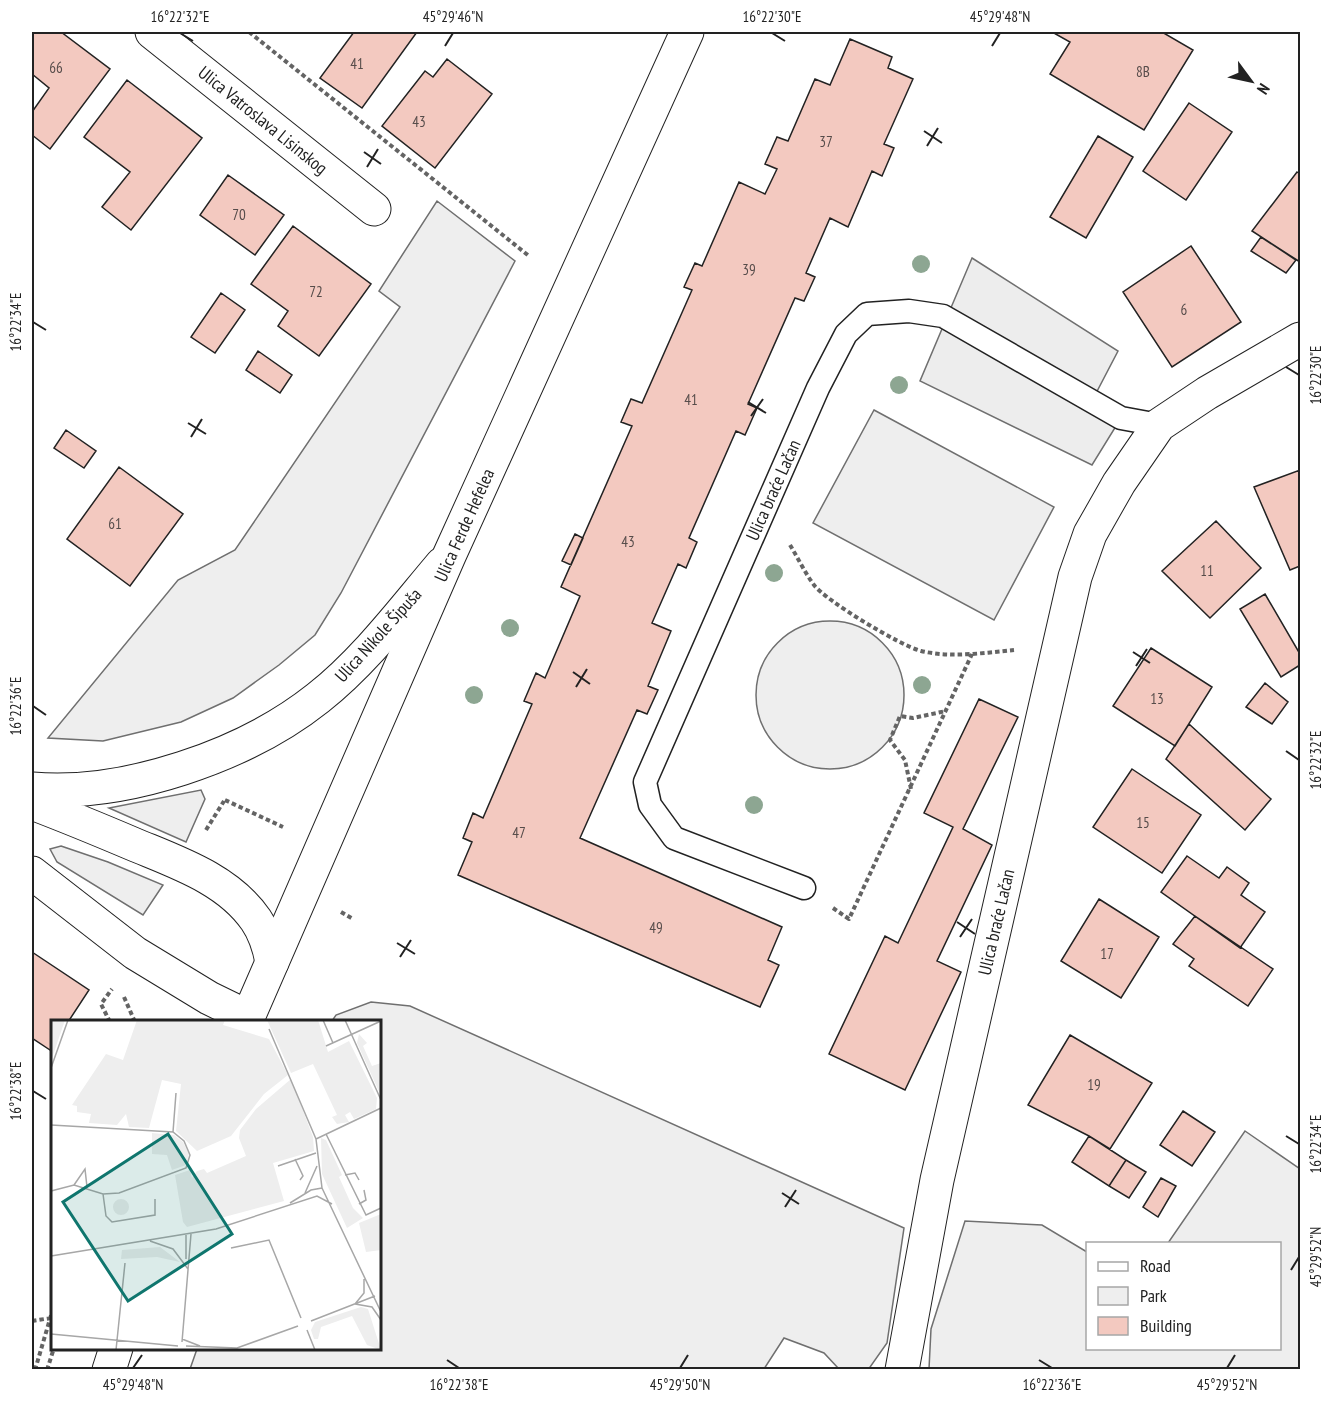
<svg xmlns="http://www.w3.org/2000/svg" width="1332" height="1401" font-family="'PT Sans Narrow',sans-serif">
<style>
.green{fill:#eee;stroke:#6f6f6f;stroke-width:1.5}
.parking{fill:#ededed;stroke:#6f6f6f;stroke-width:1.5}
.building{fill:#f3c9c0;stroke:#222;stroke-width:1.5}
.lines{fill:none;stroke-linecap:round;stroke-linejoin:round}
.lane-casing{stroke:#222;stroke-width:25}
.street-casing{stroke:#222;stroke-width:35}
.primary-casing{stroke:#222;stroke-width:35}
.path{stroke:#646464;stroke-width:4;stroke-dasharray:4.5 3;stroke-linecap:butt}
.lane{stroke:#fff;stroke-width:22}
.street{stroke:#fff;stroke-width:33}
.primary{stroke:#fff;stroke-width:33}
.tree{fill:#8da692}
.ticks{fill:none;stroke:#222;stroke-width:2}
.labels{text-anchor:middle;dominant-baseline:central;stroke-width:4.5;stroke-linejoin:round;paint-order:stroke}
.number-label{font-size:15px;fill:#564c4a}
.street-label{font-size:18px;fill:#222;stroke:#fff}
.inset-road{fill:none;stroke:#a7a7a7;stroke-width:1.5}
.view{fill:#0f766e;fill-opacity:0.15;stroke:#0f766e;stroke-width:3}
.inset-edge{fill:none;stroke:#222;stroke-width:3}
.neatline{fill:none;stroke:#222;stroke-width:2}
.ticks-label{font-size:15px;text-anchor:middle;fill:#222}
</style>
<rect width="100%" height="100%" fill="#fff"/>
<path class="green" d="M437 201 515 261 341 593 315 635 279 665 233 698 181 722 103 741 48 738 178 580 235 550 400 307 379 291Z
M874 410 1054 507 994 620 813 523Z
M756 695a74 74 0 1 1 148 0a74 74 0 1 1-148 0Z
M201 790 205 799 186 842 109 808Z
M61 846 108 862 163 885 143 915 57 862 50 849Z
M371 1002 410 1006 904 1228 887 1343 868 1370 839 1369 824 1353 784 1338 764 1369H190L197 1349 380 1348V1022L332 1021 336 1015Z
M1245 1131 1300 1169V1369H929L931 1329 965 1221 1042 1225 1087 1252 1088 1348H1280V1244L1168 1243Z"/>
<path class="parking" d="M972 258 1118 351 1092 401 1121 418 1092 465 920 381Z"/>
<path class="building" d="M32 32H61L110 69 50 149 32 135V112L49 88 32 74Z
M354 32H417L362 108 320 78Z
M1052 32H1162L1193 50 1144 130 1050 74 1070 42Z
M850 39 892 57 888 68 913 79 884 144 894 148 882 176 872 171 848 227 830 218 806 273 815 277 804 301 795 298 748 404 757 408 745 435 736 431 689 538 697 542 686 568 678 564 652 623 671 631 648 686 658 690 647 714 637 710 580 838 782 927 768 960 779 965 760 1007 458 875 472 842 463 838 473 813 483 818 532 704 524 701 536 673 545 678 580 596 561 587 632 426 621 422 631 399 642 403 692 290 684 287 695 263 702 266 739 182 765 194 777 169 765 164 777 137 788 141 815 79 830 85Z
M447 59 492 94 435 168 382 126 425 71 433 77Z
M127 80 202 138 131 230 102 207 130 172 84 137Z
M1189 103 1232 132 1186 200 1143 171Z
M1098 136 1133 157 1086 238 1050 217Z
M1297 172 1300 174V262L1252 231Z
M228 175 284 215 255 255 200 215Z
M293 226 371 284 319 356 278 326 288 311 251 284Z
M1261 237 1296 260 1286 273 1251 251Z
M1191 246 1241 322 1172 367 1123 292Z
M221 293 245 310 215 353 191 337Z
M258 351 292 375 280 393 246 370Z
M66 430 96 451 84 468 54 448Z
M119 467 183 514 130 586 67 539Z
M1300 470V566L1290 570 1254 487Z
M1216 521 1261 568 1210 618 1162 571Z
M575 534 583 538 571 565 562 561Z
M1265 594 1300 654V665L1281 677 1240 609Z
M1151 648 1212 687 1175 746 1113 706Z
M1265 683 1288 702 1272 724 1246 707Z
M979 699 1018 717 963 829 992 845 937 961 961 972 905 1090 829 1054 885 936 898 943 953 827 924 813Z
M1189 724 1271 799 1245 830 1166 759Z
M1132 769 1201 815 1162 873 1093 827Z
M1187 856 1219 878 1227 867 1249 883 1241 895 1265 912 1240 948 1161 892Z
M1099 899 1159 937 1121 998 1061 961Z
M1195 916 1273 969 1248 1006 1189 966 1194 959 1173 944Z
M32 952 89 990 68 1022H52V1046L50 1050 32 1038Z
M1070 1035 1152 1083 1110 1149 1089 1136 1028 1105Z
M1183 1111 1215 1132 1192 1166 1160 1145Z
M1089 1136 1126 1160 1109 1186 1072 1162Z
M1126 1160 1146 1172 1129 1198 1109 1186Z
M1161 1178 1176 1186 1158 1217 1143 1207Z"/>
<g class="lines">
<defs>
<path id="lane" d="M804 888 674 838 650 805 645 782 818 388 846 334 867 314 909 311 943 316 1121 418 1159 425"/>
<path id="street" d="M152 32 374 209
M32 789C125 797 245 756 318 698 365 661 403 610 442 564
M32 803C66 816 100 830 133 844 176 862 228 879 256 920 265 933 269 946 272 962
M32 873 135 953 209 998 248 1017
M902 1370 937 1180 1075 577 1090 534 1119 483 1159 425 1207 393 1300 339"/>
<path id="primary" d="M246 1022 449 556 687 32
M109 1370 116 1348"/>
</defs>
<use href="#lane" class="lane-casing"/>
<use href="#street" class="street-casing"/>
<use href="#primary" class="primary-casing"/>
<path class="path" d="M249 32 529 256
M790 545C798 558 805 573 814 585 826 601 901 646 921 651 951 658 983 653 1014 650
M911 789 905 760 890 740 900 716 913 718 946 711
M225 800 283 827
M206 830 224 801
M833 908 849 919 972 654
M341 912 353 919
M124 997 135 1022
M110 1022 101 1004 112 989
M32 1321 51 1318
M35 1370 52 1312
M47 1370 54 1348"/>
<use href="#lane" class="lane"/>
<use href="#street" class="street"/>
<use href="#primary" class="primary"/>
</g>
<g class="tree">
<circle cx="921" cy="264" r="9"/>
<circle cx="899" cy="385" r="9"/>
<circle cx="774" cy="573" r="9"/>
<circle cx="510" cy="628" r="9"/>
<circle cx="922" cy="685" r="9"/>
<circle cx="474" cy="695" r="9"/>
<circle cx="754" cy="805" r="9"/>
</g>
<path class="ticks" d="M180 33 193 41M772 33 785 41M445 46 453 33M992 46 1000 33M924 131 942 143M927 146 938 128M364 152 381 164M367 167 378 149M33 322 46 330M1286 367 1299 375M748 402 766 413M751 416 763 399M188 423 206 434M191 437 202 419M1133 652 1150 663M1136 666 1147 649M573 672 590 684M576 687 587 669M33 706 46 715M1286 751 1299 760M957 922 975 934M960 937 972 919M397 943 415 954M400 957 411 940M33 1091 46 1099M1286 1136 1299 1144M782 1193 799 1204M785 1207 796 1190M1291 1270 1299 1257M447 1360 459 1368M1039 1360 1052 1368M133 1368 142 1355M680 1368 688 1355M1227 1368 1235 1355"/>
<g class="labels">
<g class="number-label">
<text x="357" y="63">41</text>
<text x="56" y="67">66</text>
<text x="1143" y="71">8B</text>
<text x="419" y="121">43</text>
<text x="826" y="141">37</text>
<text x="239" y="214">70</text>
<text x="749" y="269">39</text>
<text x="316" y="291">72</text>
<text x="1184" y="309">6</text>
<text x="691" y="399">41</text>
<text x="115" y="523">61</text>
<text x="628" y="541">43</text>
<text x="1207" y="570">11</text>
<text x="1157" y="698">13</text>
<text x="1143" y="822">15</text>
<text x="519" y="832">47</text>
<text x="656" y="927">49</text>
<text x="1107" y="953">17</text>
<text x="1094" y="1084">19</text>
</g>
<g class="street-label">
<text transform="translate(263 120) rotate(39)">Ulica Vatroslava Lisinskog</text>
<text transform="translate(773 490) rotate(-66)">Ulica braće Lačan</text>
<text transform="translate(464 525) rotate(-66)">Ulica Ferde Hefelea</text>
<text transform="translate(378 635) rotate(-48)">Ulica Nikole Šipuša</text>
<text transform="translate(996 922) rotate(-77)">Ulica braće Lačan</text>
</g>
</g>
<g transform="translate(51 1020)">
<rect width="330" height="330" fill="#fff"/>
<path d="M0 0H14L0 41ZM86 0H174L172 5 218 19 237 55 213 74 180 116 146 131 125 111 130 64 111 60 98 108 78 107 75 94 66 105 38 103 40 94 26 92V86L21 85 55 34 72 40ZM216 0H267L277 32 298 21 326 78 325 89 303 99 299 92 294 95 298 102 286 104 281 97 286 95 262 44 240 53ZM308 14 316 23 312 26 321 46 330 43V76L306 23ZM240 59 262 117 263 131 222 143 233 181 136 207 132 202 124 155 139 150 141 158 146 151 153 149 156 153 195 136 188 118 189 110 205 89ZM101 113 123 115 132 122 138 134 135 145 121 150 116 135 101 134ZM270 118 275 120 291 155 288 157 302 188 312 198 296 208 271 154ZM62 187a8 8 0 1 1 16 0a8 8 0 1 1-16 0ZM330 194V230L315 232 308 203ZM109 227 129 242 106 237 70 239 71 230ZM310 287 317 289 330 330 316 325 301 296 270 307 267 319H263L260 310 264 302Z" fill="#eee"/>
<path class="inset-road" d="M272 0 282 23M294 0 330 80M218 9 265 119M275 26 330 1M0 48 17 0M0 105 122 112 133 121 139 135 135 148 68 173 52 174 23 165 0 171M122 112 125 73M275 114 315 195 330 188M244 139 252 156 249 160M227 146 265 133M294 155 304 153 308 160M23 165 34 149 36 167M271 168 265 119 330 88M271 168 330 292M254 173 266 146M52 174 55 196 61 202 104 195V179M239 183 260 170 271 168M308 184 315 180 313 170M99 221 122 229 137 249M180 228 218 220 250 298M0 236 165 209 266 176 281 184M135 239V215M304 284 313 273V259M304 284 321 287 330 300M260 301 324 276M256 310 264 330M0 314 127 326M131 319 149 326M131 322 140 214M135 326 186 328 247 306M65 330 74 243"/>
<path class="view" d="M117 114 181 214 77 281 12 182Z"/>
<rect width="330" height="330" class="inset-edge"/>
</g>
<rect width="1332" height="1401" fill="none" stroke="#ffffff" stroke-width="66"/>
<rect x="1086" y="1242" width="195" height="108" fill="#ffffff" stroke="#a7a7a7" stroke-width="1.5"/>
<rect x="1098" y="1262" width="30" height="9" fill="#ffffff" stroke="#a7a7a7" stroke-width="1.5"/>
<text x="1140" y="1272" font-size="18" fill="#222222">Road</text>
<rect x="1098" y="1287" width="30" height="18" fill="#eeeeee" stroke="#a7a7a7" stroke-width="1.5"/>
<text x="1140" y="1302" font-size="18" fill="#222222">Park</text>
<rect x="1098" y="1317" width="30" height="18" fill="#f3c9c0" stroke="#a7a7a7" stroke-width="1.5"/>
<text x="1140" y="1332" font-size="18" fill="#222222">Building</text>
<g transform="translate(1251 81) rotate(123)" stroke="#ffffff" stroke-width="4.5" paint-order="stroke">
<path d="M0-4.5L10 22L0 15L-10 22Z" fill="#222222"/>
<text y="-9" font-size="16" font-weight="bold" text-anchor="middle" fill="#222222">N</text>
</g>
<rect x="33" y="33" width="1266" height="1335" class="neatline"/>
<g class="ticks-label">
<text x="180" y="22">16°22'32"E</text>
<text x="453" y="22">45°29'46"N</text>
<text x="772" y="22">16°22'30"E</text>
<text x="1000" y="22">45°29'48"N</text>
<text transform="translate(16 322) rotate(-90)" y="5">16°22'34"E</text>
<text transform="translate(1316 375) rotate(-90)" y="5">16°22'30"E</text>
<text transform="translate(16 706) rotate(-90)" y="5">16°22'36"E</text>
<text transform="translate(1316 760) rotate(-90)" y="5">16°22'32"E</text>
<text transform="translate(16 1091) rotate(-90)" y="5">16°22'38"E</text>
<text transform="translate(1316 1144) rotate(-90)" y="5">16°22'34"E</text>
<text transform="translate(1316 1257) rotate(-90)" y="5">45°29'52"N</text>
<text x="133" y="1390">45°29'48"N</text>
<text x="459" y="1390">16°22'38"E</text>
<text x="680" y="1390">45°29'50"N</text>
<text x="1052" y="1390">16°22'36"E</text>
<text x="1227" y="1390">45°29'52"N</text>
</g>
</svg>
